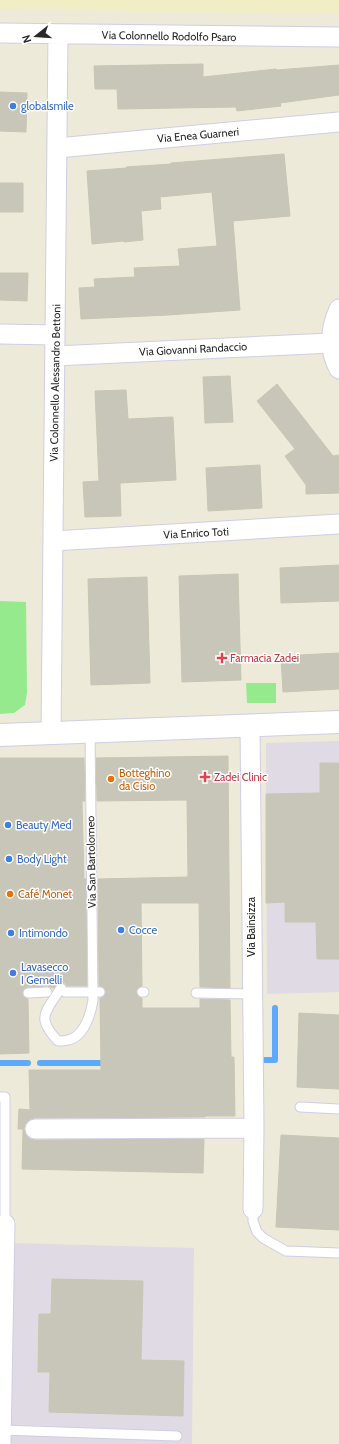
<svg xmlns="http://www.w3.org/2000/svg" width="339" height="1444" font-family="Cabin,sans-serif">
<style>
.industrial{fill:#e0dae4}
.education{fill:#f1eec6}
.green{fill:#96ea8e}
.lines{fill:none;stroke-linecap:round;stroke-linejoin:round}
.stream{stroke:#5fa9fb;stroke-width:6}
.building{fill:#c8c6b9;stroke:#c8c6b2}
.service-casing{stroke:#cfcee4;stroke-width:11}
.minor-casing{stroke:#cfcee4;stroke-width:21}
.tertiary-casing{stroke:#cfcee4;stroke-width:24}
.service{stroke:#fff;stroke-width:9}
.minor{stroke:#fff;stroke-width:19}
.tertiary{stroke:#fff;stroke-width:22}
.shop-dot{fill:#3f7fe0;stroke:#fff;stroke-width:1.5}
.health-dot{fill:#e0444e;stroke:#fff;stroke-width:1.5}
.food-dot{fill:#e8710a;stroke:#fff;stroke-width:1.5}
.labels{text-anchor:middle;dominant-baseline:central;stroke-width:3;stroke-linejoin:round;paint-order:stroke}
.street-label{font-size:11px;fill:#292929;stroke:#fff}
.shop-label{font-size:11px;fill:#366cbe;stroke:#fff;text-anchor:start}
.health-label{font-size:11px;fill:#be3a42;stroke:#fff;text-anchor:start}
.food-label{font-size:11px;fill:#c56008;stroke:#fff;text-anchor:start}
</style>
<rect width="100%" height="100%" fill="#edead9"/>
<path class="industrial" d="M339 741V992L267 994 266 743Z
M14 1243 194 1248 192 1444H10Z"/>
<path class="education" d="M0 0H339V14L0 9Z"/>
<path class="green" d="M0 601 26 602 27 693 25 705 14 713 0 714Z
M246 683H276V703H247Z"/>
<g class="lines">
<path class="stream" d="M265 1060H275V1008
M0 1063H28
M40 1063H108"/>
</g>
<path class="building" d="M203 64V77L276 69 277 70 339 65V95L280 103 281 106 237 111 236 107 118 109 117 89H95L94 66Z
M0 92 27 93 26 132 0 131Z
M284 154 290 216 233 221 240 310 168 315 81 319 79 288 95 287 94 279 135 277 134 268 180 266 178 249 217 246 212 192 160 197 161 209 141 211 143 240 124 242V241L92 244 87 171 127 168 126 167 171 164V163Z
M0 183H23V212H0Z
M0 273H28L27 301 0 300Z
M230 376 233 422 205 423 203 377Z
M277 384 333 456 339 455V493L306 494V485L285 456 295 449 257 401Z
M126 390 128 419 173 417 176 480 120 483 121 516 85 517 83 482 99 481 95 391Z
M260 465 262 508 208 511 206 468Z
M339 565V601L281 603 280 568Z
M238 574 241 680 182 682 179 576Z
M147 577 150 683 91 685 88 579Z
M339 653V689L283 692 281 656Z
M228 756 230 988 200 987 199 903H141L142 986 137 989 136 992 139 997 142 998V1008H200V999L230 1000 231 1057H234L235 1116H205V1117L35 1118 29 1120 25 1124 24 1129 26 1135 30 1139 35 1140 204 1139 203 1173 22 1169 23 1129H18L19 1109 30 1110 29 1070H101L100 998 105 995 106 992 103 987 99 986 98 879 188 877 187 800 97 801 96 758Z
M0 758H84L85 801H82L84 879H86L87 986H67L65 983 61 982 58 983 54 988 47 986 28 987 23 990V996L28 999 29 1053 0 1054Z
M320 763H339V959H317L316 922H285V902L266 903V794L320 793Z
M299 1013 339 1015V1089L297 1087Z
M281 1135 339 1138V1230L276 1227Z
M52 1279 143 1281 141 1360 184 1361 183 1416 49 1412 50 1372H38L39 1314H51Z"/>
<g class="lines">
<defs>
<path id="service" d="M61 988C46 1012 35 1017 58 1041 61 1041 65 1041 68 1040 84 1037 91 1014 93 1000L90 732
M65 992H100
M142 992H144
M28 993 47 992
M196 993 252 994
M0 1097H5V1224
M300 1107 339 1109
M253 1209V1221L257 1232 263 1238 286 1251 339 1253
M2 1430 177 1436"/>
<path id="minor" d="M0 33 339 37
M57 148 339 122
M339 309C330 329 328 349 339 369
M0 334 55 335
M55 356 331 343
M53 541 339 524
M250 726 254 1128 253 1209
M51 733 58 34
M35 1129 254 1128
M1 1444 5 1224"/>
<path id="tertiary" d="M0 735 339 722"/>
</defs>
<use href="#service" class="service-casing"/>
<use href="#minor" class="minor-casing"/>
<use href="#tertiary" class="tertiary-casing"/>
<use href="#service" class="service"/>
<use href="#minor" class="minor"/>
<use href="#tertiary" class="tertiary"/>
</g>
<g class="shop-dot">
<circle cx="13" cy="106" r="4"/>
<circle cx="8" cy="825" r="4"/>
<circle cx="9" cy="859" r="4"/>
<circle cx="121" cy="930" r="4"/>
<circle cx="11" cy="933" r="4"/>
<circle cx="13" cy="973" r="4"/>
</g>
<g class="health-dot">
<path d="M220 652h4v4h4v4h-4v4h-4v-4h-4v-4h4z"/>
<path d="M203 771h4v4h4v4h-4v4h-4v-4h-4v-4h4z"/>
</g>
<g class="food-dot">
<circle cx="111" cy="779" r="4"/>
<circle cx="10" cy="894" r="4"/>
</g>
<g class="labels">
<g class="street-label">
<text transform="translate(169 36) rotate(1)">Via Colonnello Rodolfo Psaro</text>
<text transform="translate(198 135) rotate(-5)">Via Enea Guarneri</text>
<text transform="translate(193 349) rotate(-3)">Via Giovanni Randaccio</text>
<text transform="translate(55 383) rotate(-89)">Via Colonnello Alessandro Bettoni</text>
<text transform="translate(196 533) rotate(-3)">Via Enrico Toti</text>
<text transform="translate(91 862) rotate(-91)">Via San Bartolomeo</text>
<text transform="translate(251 927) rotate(-90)">Via Bainsizza</text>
</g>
<g class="shop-label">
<text x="21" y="106">globalsmile</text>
<text x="16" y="825">Beauty Med</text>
<text x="17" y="859">Body Light</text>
<text x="129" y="930">Cocce</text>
<text x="19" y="933">Intimondo</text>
<text x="21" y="967">Lavasecco<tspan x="21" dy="13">I Gemelli</tspan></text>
</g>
<g class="health-label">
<text x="230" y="658">Farmacia Zadei</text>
<text x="214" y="777">Zadei Clinic</text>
</g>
<g class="food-label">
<text x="119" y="773">Botteghino<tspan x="119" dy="13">da Cisio</tspan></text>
<text x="18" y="894">Café Monet</text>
</g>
</g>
<g transform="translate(36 36) rotate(253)" stroke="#ffffff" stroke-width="3" paint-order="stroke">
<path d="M0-3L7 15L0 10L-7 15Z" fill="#292929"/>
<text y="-6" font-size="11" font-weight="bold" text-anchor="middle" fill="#292929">N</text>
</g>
</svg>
